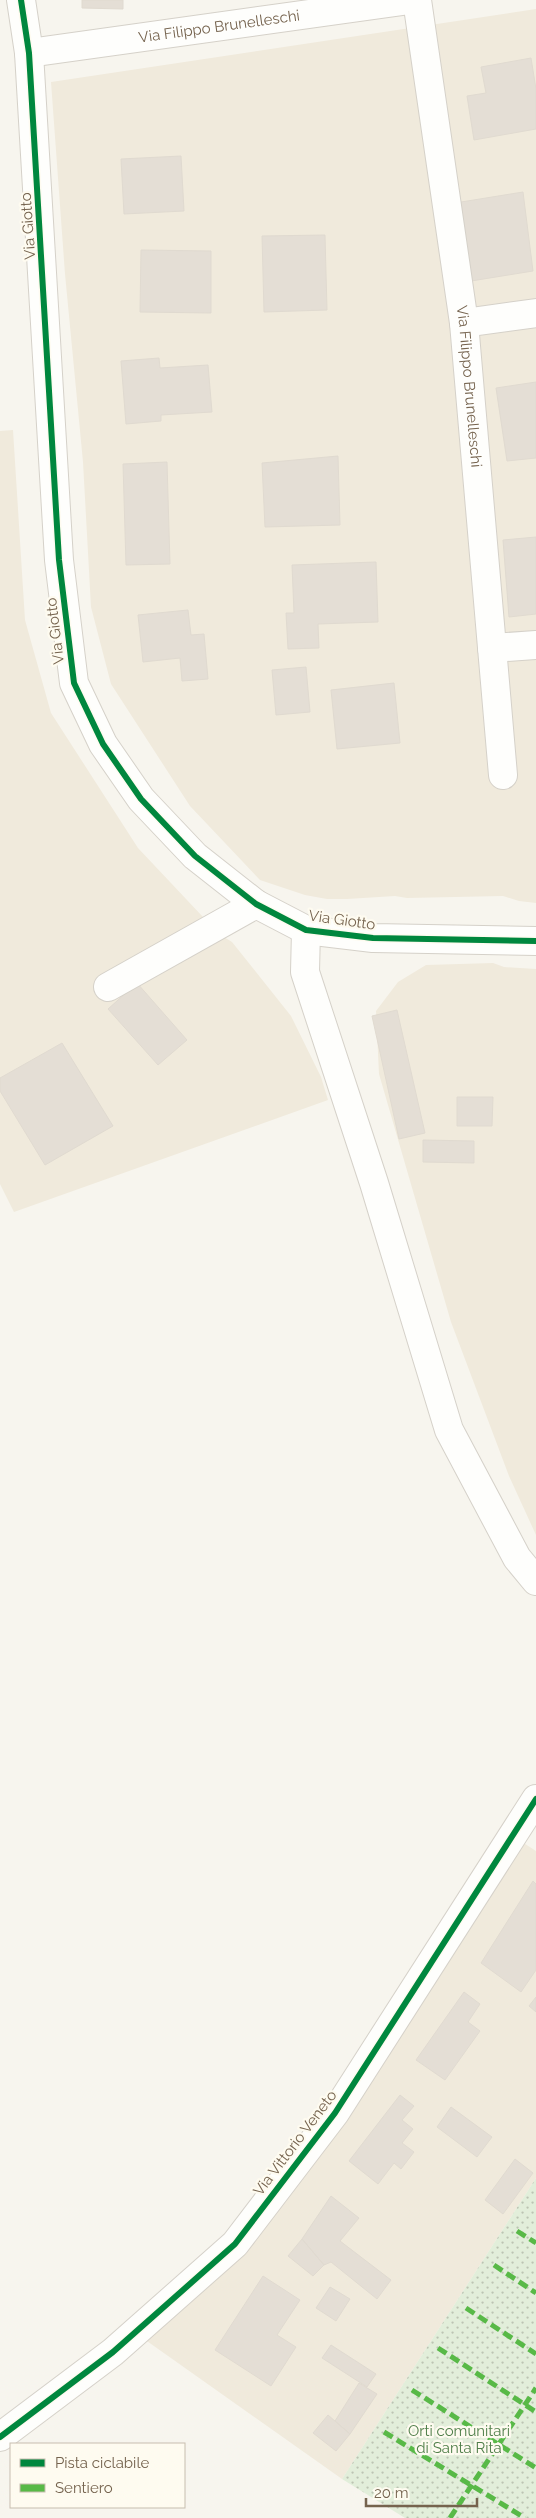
<svg xmlns="http://www.w3.org/2000/svg" width="536" height="2518" font-family="Raleway,sans-serif">
<style>
.residential{fill:#f0eadc}
.garden{fill:url(#garden-dots)}
.building{fill:#e4ded5;stroke:#e0dad0}
.lines{fill:none;stroke-linecap:round;stroke-linejoin:round}
.street-casing{stroke:#d5d1c9;stroke-width:30}
.secondary-casing{stroke:#d5d1c9;stroke-width:30}
.street{stroke:#fefefc;stroke-width:28}
.secondary{stroke:#fefefc;stroke-width:28}
.quiet{stroke:#58b947;stroke-width:5;stroke-dasharray:10 5;stroke-linecap:butt}
.cycleway-casing{stroke:#fefbf0;stroke-width:9}
.cycleway{stroke:#00873e;stroke-width:6}
.labels{text-anchor:middle;dominant-baseline:central;stroke-width:4.5;stroke-linejoin:round;paint-order:stroke}
.street-label{font-size:15px;fill:#75634e;stroke:#fefbf0}
.park-label{font-size:15px;fill:#507f4a;stroke:#fefbf0}
</style>
<defs>
<pattern id="garden-dots" width="8" height="8" patternUnits="userSpaceOnUse" patternTransform="scale(1.25)"><rect width="8" height="8" fill="#e2eeda"/><path d="M2 2h.1M6 6h.1" fill="none" stroke="#bcc4b3" stroke-width="1.8" stroke-linecap="round"/></pattern>
</defs>
<rect width="100%" height="100%" fill="#f7f5ee"/>
<path class="residential" d="M536 9V903L519 901 503 896 407 898 395 896 347 899H327L305 895 260 880 190 806 111 684 91 607 83 462 65 274 51 82Z
M13 430 25 620 51 713 138 848 219 934 232 942 291 1016 321 1077 328 1100 14 1212 0 1184V431Z
M493 963 504 967 536 969V1535L509 1476 451 1322 379 1074 376 1011 398 982 426 965Z
M519 1840 536 1851V2178L342 2479 137 2334 243 2248Z"/>
<path class="garden" d="M536 2178V2518H405L342 2479Z"/>
<path class="building" d="M82 0H123V9L82 8Z
M531 58 536 89V129L474 140 467 96 486 93 481 67Z
M181 156 184 211 124 214 121 159Z
M523 192 533 271 465 282 455 203Z
M325 235 327 310 264 312 262 236Z
M141 250 211 251V313L140 312Z
M159 358 160 368 208 365 212 412 161 415V421L126 424 121 361Z
M536 382V458L507 461 496 388Z
M338 456 340 525 265 527 262 463Z
M167 462 170 564 126 565 123 464Z
M536 537V614L509 617 503 540Z
M376 562 378 622 318 624 319 648 288 649 286 613H294L292 565Z
M188 610 191 635 204 634 208 679 182 681 180 658 143 662 138 615Z
M306 667 310 712 276 715 272 670Z
M394 683 400 743 337 749 331 690Z
M137 983 187 1040 158 1065 108 1009Z
M397 1010 425 1133 399 1139 372 1016Z
M62 1043 113 1126 45 1165 0 1091V1078Z
M457 1097H493L492 1126H457Z
M423 1140 474 1141V1163L423 1162Z
M533 1881 536 1884V1970L521 1992 481 1963Z
M464 1992 480 2004 468 2022 480 2031 445 2080 416 2060Z
M536 1997V2012L529 2006Z
M400 2095 414 2106 402 2120 413 2129 402 2143 414 2152 401 2169 394 2163 378 2184 349 2161Z
M451 2107 492 2137 477 2157 437 2127Z
M515 2159 533 2173 503 2214 485 2200Z
M331 2196 359 2218 340 2241 391 2280 377 2299 331 2262 324 2265 302 2239Z
M302 2239 324 2265 313 2276 288 2256Z
M263 2276 300 2300 277 2335 296 2347 271 2386 215 2350Z
M330 2287 350 2299 336 2321 316 2308Z
M331 2345 376 2374 367 2387 322 2358Z
M359 2383 377 2394 350 2434 335 2421Z
M328 2415 350 2434 336 2451 313 2433Z"/>
<g class="lines">
<defs>
<g id="street">
<path id="s1" d="M417 0 464 323 503 775"/>
<path id="s2" d="M29 53 410 0"/>
<path d="M464 323 536 313"/>
<path d="M492 648 536 645"/>
<path d="M306 930 305 972 374 1183 449 1430 517 1558 536 1581"/>
<path d="M108 987 256 904"/>
</g>
<path id="secondary" d="M21 0 29 53 59 560 74 683 103 744 141 799 195 856 256 904 306 930 373 938 536 941
M0 2437 113 2352 235 2244 335 2113 536 1799"/>
</defs>
<use href="#street" class="street-casing"/>
<use href="#secondary" class="secondary-casing"/>
<use href="#street" class="street"/>
<use href="#secondary" class="secondary"/>
<path class="quiet" d="M517 2231 536 2243
M494 2265 536 2293
M466 2308 536 2354
M438 2348 536 2412
M412 2390 536 2468
M384 2432 525 2518
M450 2518 536 2388"/>
<defs>
<path id="cycleway" d="M21 0 29 53 59 560 74 683 103 744 141 799 195 856 256 904 306 930 373 938 536 941
M0 2437 113 2352 235 2244 335 2113 536 1799"/>
</defs>
<use href="#cycleway" class="cycleway-casing"/>
<use href="#cycleway" class="cycleway"/>
</g>
<g class="labels">
<g class="street-label">
<text stroke="none"><textPath href="#s2" startOffset="192">Via Filippo Brunelleschi</textPath></text>
<text transform="translate(28 226) rotate(-94)">Via Giotto</text>
<text stroke="none"><textPath href="#s1" startOffset="390">Via Filippo Brunelleschi</textPath></text>
<text transform="translate(55 631) rotate(-97)">Via Giotto</text>
<text transform="translate(342 920) rotate(8)">Via Giotto</text>
<text transform="translate(295 2143) rotate(-53)">Via Vittorio Veneto</text>
</g>
<g class="park-label">
<text x="459" y="2431">Orti comunitari<tspan x="459" dy="17">di Santa Rita</tspan></text>
</g>
</g>
<rect x="10" y="2443" width="175" height="65" fill="#fefbf0" stroke="#c7beaf"/>
<rect x="20" y="2459" width="25" height="8" fill="#00873e" stroke="#c7beaf"/>
<text x="55" y="2468" font-size="15" fill="#75634e">Pista ciclabile</text>
<rect x="20" y="2484" width="25" height="8" fill="#58b947" stroke="#c7beaf"/>
<text x="55" y="2493" font-size="15" fill="#75634e">Sentiero</text>
<path d="M366 2498v8h111v-8" fill="none" stroke="#75634e" stroke-width="2.5"/>
<text x="374" y="2498" font-size="15" fill="#75634e" stroke="#fefbf0" stroke-width="4" paint-order="stroke">20 m</text>
</svg>
